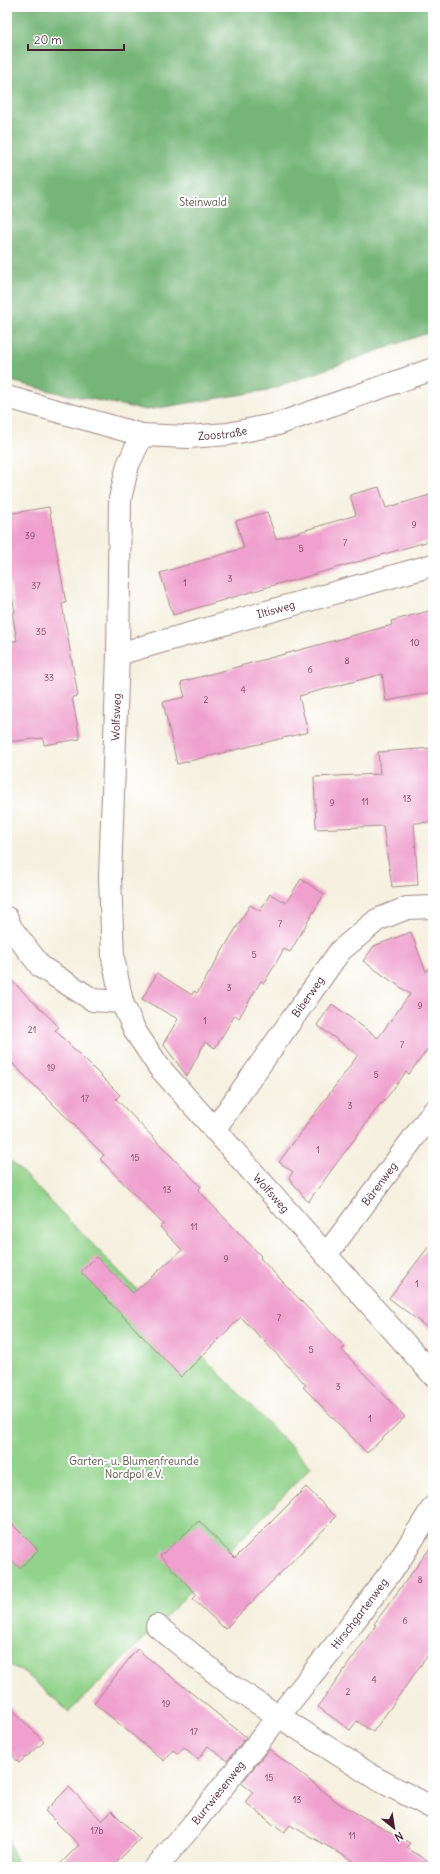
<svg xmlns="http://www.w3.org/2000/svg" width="440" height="1874" font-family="Delius,sans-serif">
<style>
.green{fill:#92d38b;stroke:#6e795b}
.forest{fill:#75b577;stroke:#606a51}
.building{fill:#efa0ce}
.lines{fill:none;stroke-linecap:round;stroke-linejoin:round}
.minor-casing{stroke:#a08885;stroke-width:24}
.minor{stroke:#fff;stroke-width:22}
.labels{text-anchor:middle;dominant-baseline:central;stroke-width:4;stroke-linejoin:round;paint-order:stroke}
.number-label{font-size:9px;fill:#733f54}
.park-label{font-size:11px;fill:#605548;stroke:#fff}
.street-label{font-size:11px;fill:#4a1f2b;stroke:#fff}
</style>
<rect width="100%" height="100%" fill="#fff"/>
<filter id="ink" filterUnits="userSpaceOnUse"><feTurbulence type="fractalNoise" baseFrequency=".025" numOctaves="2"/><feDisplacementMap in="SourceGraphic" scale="8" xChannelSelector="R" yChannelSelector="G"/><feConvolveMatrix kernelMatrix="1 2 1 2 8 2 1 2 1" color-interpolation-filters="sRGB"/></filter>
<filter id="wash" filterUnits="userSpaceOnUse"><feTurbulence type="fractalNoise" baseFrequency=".012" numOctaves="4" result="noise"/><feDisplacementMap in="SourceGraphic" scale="16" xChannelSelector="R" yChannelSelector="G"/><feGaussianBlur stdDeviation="0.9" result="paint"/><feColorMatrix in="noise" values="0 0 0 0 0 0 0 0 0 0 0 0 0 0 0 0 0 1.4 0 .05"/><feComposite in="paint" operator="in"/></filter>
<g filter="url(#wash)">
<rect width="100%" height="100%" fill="#f5f0df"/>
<path class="green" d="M7 1157 311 1467 157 1626 69 1712 24 1672 7 1664Z
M7 1835 18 1867H7Z"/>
<path class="forest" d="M7 7H433V331L268 390 146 410 50 391 7 380Z"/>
<g id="blocks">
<path class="building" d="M379 487 386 508 433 494V540L288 582V581L173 615 160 573 244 548 236 521 267 512 276 539 356 515 350 495Z
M49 507 66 603 62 604 78 696 72 697 80 739 44 745 43 738 7 742V641H17L12 613 15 612 7 567V514Z
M433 610V692L386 701 382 674 299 696 308 732 177 764 163 702 185 697 181 682 392 625 391 621Z
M433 748V822L414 823 418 885 392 887 383 826 316 829 314 777 380 774 378 752Z
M301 879 324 894 310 918 290 952 284 949 264 983 261 981 239 1018 235 1015 215 1048 205 1042 187 1076 163 1044 178 1019 142 999 157 973 192 995 194 991 197 993 250 905 260 911 270 894 286 903Z
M411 932 426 972 433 963V1042L409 1074 406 1072 382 1104 381 1103 308 1202 289 1178 293 1172 279 1162 358 1055 317 1025 332 1004 378 1038 410 994 363 961 374 946Z
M7 976 59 1027 55 1030 120 1095 116 1099 201 1187 198 1190 261 1256 260 1258 345 1347 342 1350 405 1417 367 1453 303 1387 306 1385 241 1317 181 1377 81 1272 96 1257 133 1293 182 1250 160 1227 163 1224 100 1159 104 1155 7 1058Z
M433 1241V1332L389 1298Z
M306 1487 336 1517 225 1629 193 1599 197 1595 160 1556 199 1521 235 1558Z
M7 1519 38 1550 20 1568 7 1556Z
M433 1544V1648L373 1732 357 1721 350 1730 318 1707 376 1625 374 1624Z
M137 1649 246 1737 227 1761 208 1746 198 1759 184 1747 178 1754 173 1750 164 1761 94 1703Z
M7 1704 44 1742 19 1763 7 1749Z
M269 1749 340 1804 410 1843 407 1848 433 1864V1867H364L290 1825 284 1833 245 1802 253 1792 241 1783Z
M69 1787 102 1821 112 1811 140 1839 112 1867H57L79 1845 45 1811Z"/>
</g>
</g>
<g filter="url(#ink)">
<use href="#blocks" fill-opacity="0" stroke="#a08885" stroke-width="1"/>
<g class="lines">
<defs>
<g id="minor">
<path id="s1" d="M7 397 142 435 188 437 228 434 278 424 433 369"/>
<path id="s2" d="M142 435 128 465 120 499 118 654 110 877 113 958 122 1002 135 1031 159 1067 433 1375"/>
<path id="s3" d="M118 654 433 565"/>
<path d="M7 918 11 928 41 967 93 1000 122 1002"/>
<path id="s4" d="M214 1130 340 951 377 920 407 908 433 907"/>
<path id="s5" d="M326 1255 433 1112"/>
<path d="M157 1626 233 1687 377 1779 433 1808"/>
<path id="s6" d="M156 1867 194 1823 352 1624 399 1561 433 1507"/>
</g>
</defs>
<use href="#minor" class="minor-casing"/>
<use href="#minor" class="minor"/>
</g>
</g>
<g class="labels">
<g class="number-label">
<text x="414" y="524">9</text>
<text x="30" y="535">39</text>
<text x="345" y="542">7</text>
<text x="301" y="548">5</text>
<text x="230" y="578">3</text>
<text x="185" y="582">1</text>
<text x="36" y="585">37</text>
<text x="41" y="631">35</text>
<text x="415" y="642">10</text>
<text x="347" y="660">8</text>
<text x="310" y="669">6</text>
<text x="49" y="677">33</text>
<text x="243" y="689">4</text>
<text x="206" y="699">2</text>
<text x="407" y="798">13</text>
<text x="365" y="801">11</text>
<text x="332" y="802">9</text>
<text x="280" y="923">7</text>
<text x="254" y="954">5</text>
<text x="229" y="987">3</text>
<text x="420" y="1005">9</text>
<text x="205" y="1020">1</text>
<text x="32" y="1029">21</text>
<text x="402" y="1044">7</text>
<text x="51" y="1067">19</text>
<text x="376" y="1074">5</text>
<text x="85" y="1098">17</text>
<text x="350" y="1105">3</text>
<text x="318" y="1149">1</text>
<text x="135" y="1157">15</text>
<text x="167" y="1189">13</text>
<text x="194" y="1226">11</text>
<text x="226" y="1258">9</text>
<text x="417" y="1283">1</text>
<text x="279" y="1317">7</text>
<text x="311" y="1349">5</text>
<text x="338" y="1386">3</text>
<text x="370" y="1418">1</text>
<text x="420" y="1579">8</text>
<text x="405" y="1620">6</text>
<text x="374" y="1679">4</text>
<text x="348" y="1691">2</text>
<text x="166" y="1703">19</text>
<text x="194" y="1731">17</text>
<text x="269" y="1777">15</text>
<text x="297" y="1799">13</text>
<text x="97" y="1830">17b</text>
<text x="352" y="1835">11</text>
</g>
<g class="park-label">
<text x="203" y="202">Steinwald</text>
<text x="134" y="1461">Garten- u. Blumenfreunde<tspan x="134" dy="13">Nordpol e.V.</tspan></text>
</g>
<g class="street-label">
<text stroke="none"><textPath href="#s1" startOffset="221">Zoostraße</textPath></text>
<text stroke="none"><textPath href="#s3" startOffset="164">Iltisweg</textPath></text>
<text transform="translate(116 717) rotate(-88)">Wolfsweg</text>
<text stroke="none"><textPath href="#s4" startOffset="163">Biberweg</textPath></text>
<text stroke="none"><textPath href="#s5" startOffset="89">Bärenweg</textPath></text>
<text stroke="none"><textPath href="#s2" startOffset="816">Wolfsweg</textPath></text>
<text stroke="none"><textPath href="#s6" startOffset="325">Hirschgartenweg</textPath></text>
<text stroke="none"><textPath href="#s6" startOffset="97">Burrwiesenweg</textPath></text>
</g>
</g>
<rect width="440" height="1874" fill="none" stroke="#fff" stroke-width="24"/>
<g transform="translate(394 1828) rotate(150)" stroke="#ffffff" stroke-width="3" paint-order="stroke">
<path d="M0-3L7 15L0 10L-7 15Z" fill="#4a1f2b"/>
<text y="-6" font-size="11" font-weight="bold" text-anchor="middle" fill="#4a1f2b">N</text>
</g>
<path d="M28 44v6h96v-6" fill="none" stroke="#4a1f2b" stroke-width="2"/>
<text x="34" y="44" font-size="12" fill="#4a1f2b" stroke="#ffffff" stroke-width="3" paint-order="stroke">20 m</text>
</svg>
